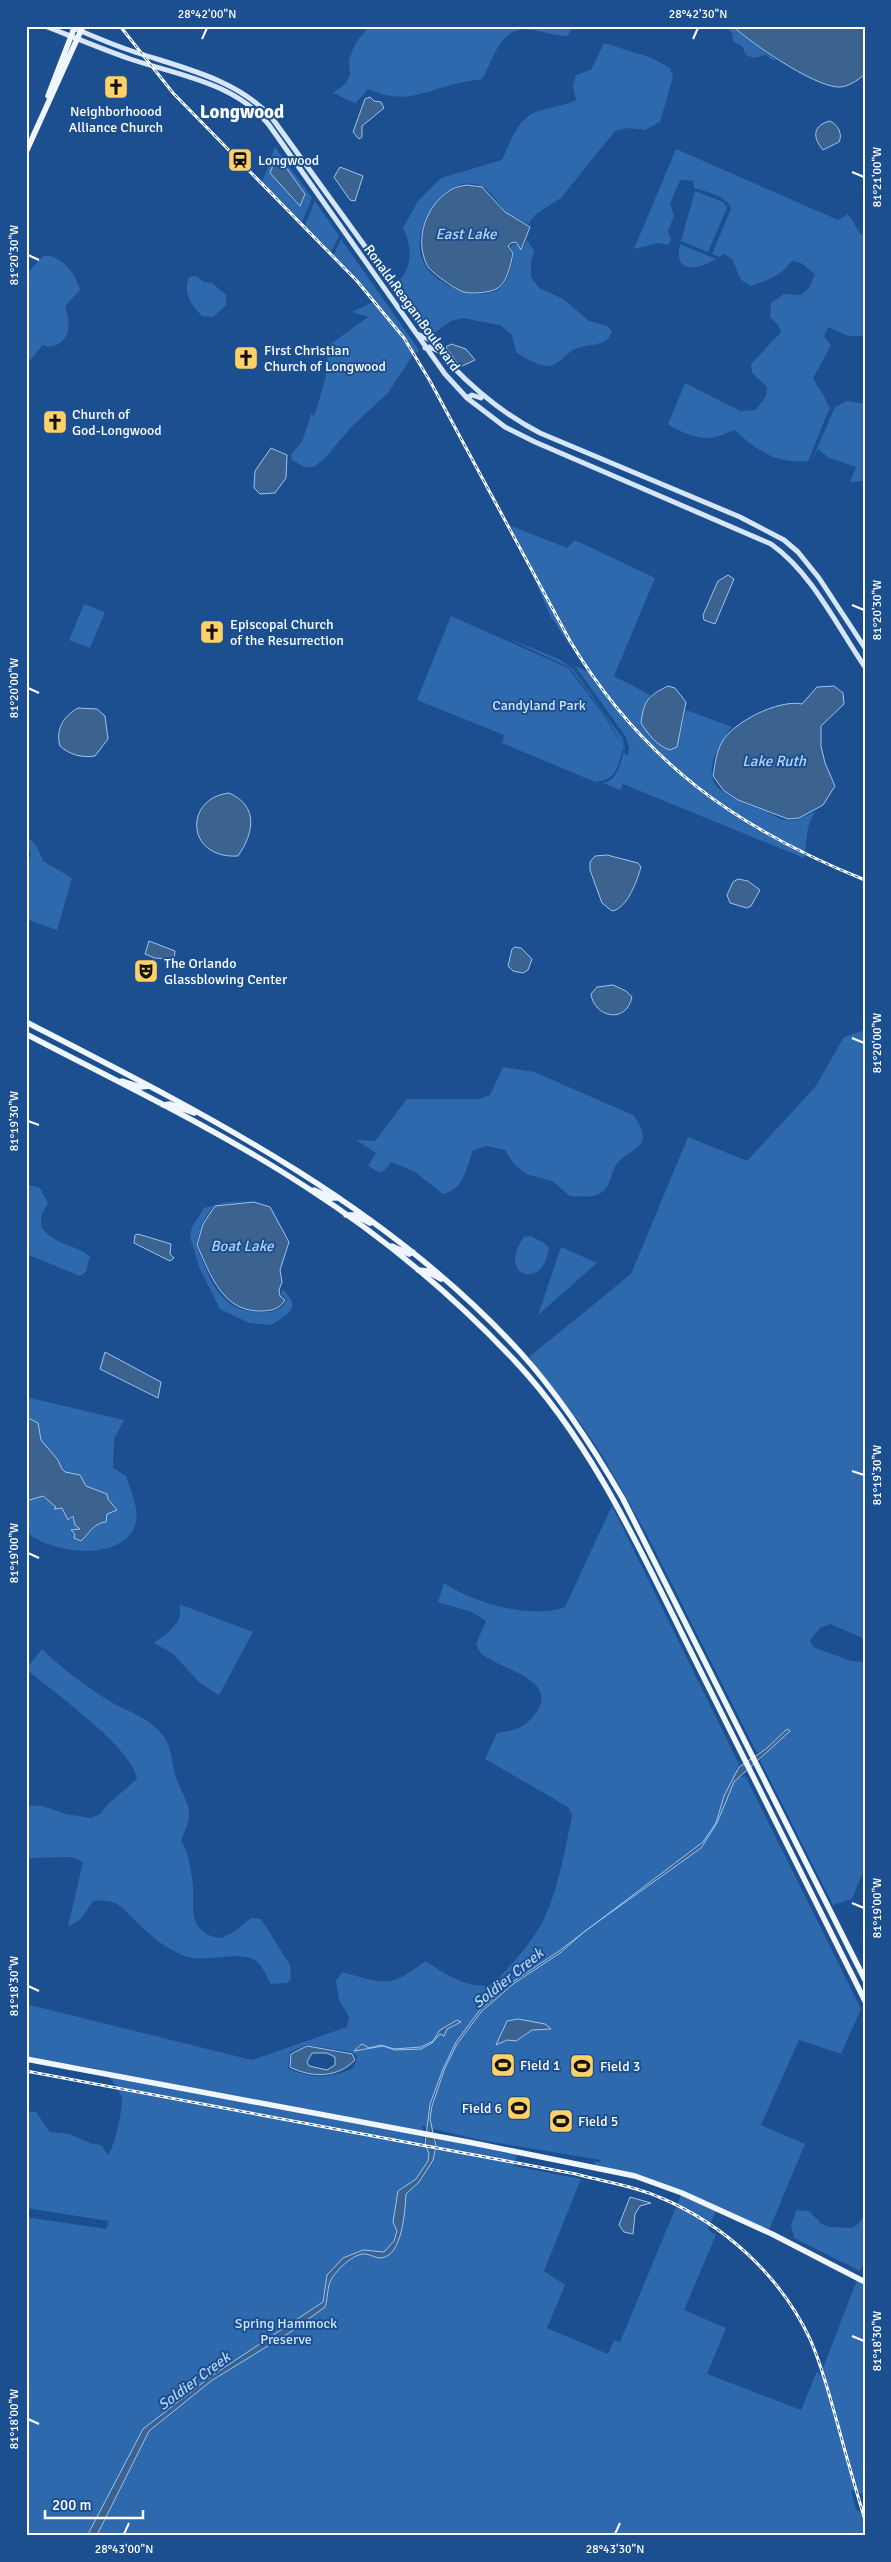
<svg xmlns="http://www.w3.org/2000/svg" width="891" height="2562" font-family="Signika,sans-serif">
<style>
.green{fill:#2e69ad;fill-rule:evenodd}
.water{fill:#3c6290;stroke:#9cc4f0;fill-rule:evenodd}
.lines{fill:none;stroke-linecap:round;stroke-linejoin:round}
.secondary{stroke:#d6e6fa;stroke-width:5}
.primary{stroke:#f0f6ff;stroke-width:5.5}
.rail-casing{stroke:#fff;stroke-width:3}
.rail{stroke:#1b4f8f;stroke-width:1;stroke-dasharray:4;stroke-linecap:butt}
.ticks{fill:none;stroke:#fff;stroke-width:2}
.labels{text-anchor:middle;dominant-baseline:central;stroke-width:4;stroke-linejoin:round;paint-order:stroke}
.poi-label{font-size:14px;fill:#fff;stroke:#1b4f8f;text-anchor:start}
.street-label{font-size:14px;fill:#fff;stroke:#1b4f8f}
.park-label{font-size:14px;fill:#cfe3fa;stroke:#1b4f8f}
.water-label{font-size:15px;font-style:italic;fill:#b5d3f5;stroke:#1b4f8f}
.district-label{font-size:19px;font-weight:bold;fill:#fff;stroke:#1b4f8f}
.neatline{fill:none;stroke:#fff;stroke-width:2}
.ticks-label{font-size:12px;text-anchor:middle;fill:#fff}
</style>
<rect width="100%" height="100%" fill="#1b4f8f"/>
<path class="green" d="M369 26H574L567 36C555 36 545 32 533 30 500 24 495 57 482 79 472 81 461 82 451 85 418 94 402 104 368 89L354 105 355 103 333 93 346 83 350 75 349 60 355 44Z
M727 26H730L776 60H772L766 55 754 58 746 55 742 46 733 42 732 33Z
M604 43 652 58 670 68 673 77 660 122 645 130 628 128 615 131 561 198 536 214 528 224C521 220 511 216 505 211 498 203 491 190 481 186 469 180 452 186 443 195 425 212 411 242 426 267 437 285 481 304 500 288 509 280 512 265 514 253L510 246 516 244 522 251 527 240 534 251 531 262V277L539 288 563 299 589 321 608 326 612 332C606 348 588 343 575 349 566 353 559 365 549 366 537 366 525 358 516 352L512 335 500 325 483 322 463 318 451 321 432 335 398 282C413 268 412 245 403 228L418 201 441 178 502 160C510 143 518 117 538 111 552 107 564 106 576 100L573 86 576 75 591 70Z
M275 147 312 198 302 222 262 182ZM278 159 305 194 299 206 270 173Z
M676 149 838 220 848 214 860 233 865 236V336H848L828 327 824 336 831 345 813 378C818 388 825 395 828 406L830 407 808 461C777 464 756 451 735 430 729 432 725 434 719 436 703 442 681 433 668 424L685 383 740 411 756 410 766 396 767 387 752 373 751 364 781 332 778 325 770 317 771 303 784 294 801 295 809 288 815 274 801 263 792 261C779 277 770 279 751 286L741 280 732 259 724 254 719 257 712 254 731 209C727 195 706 192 694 188L693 181 680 180 670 204 674 216 668 231 671 240 669 245 658 243 634 249Z
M695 191 723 202 727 208 708 252 681 241Z
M315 201 339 236 331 252 305 225Z
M341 239 419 350 417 353 415 352 387 394 352 426 326 457 314 467H304L291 459 292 453 302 442 311 414 314 416 316 411 326 376 328 346 368 317 352 312 373 302 360 282 334 255Z
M680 244 716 259C698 270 673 275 680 244Z
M48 255C65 260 75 273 80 290L65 306C67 314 70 323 68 331 65 343 52 350 43 345L26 365V275L42 257Z
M196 276 204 282 212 283 226 295V305L213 317 202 316C190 304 183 294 189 277Z
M847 401 865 404V481L850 482 856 467 829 458 818 449 812 460 835 407Z
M511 526 567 548 575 540 655 578 614 676 650 695 641 723 663 748 677 746 686 710 732 727C722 740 709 759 712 777 715 794 748 805 762 810 771 813 776 819 786 820 797 822 806 816 815 811L808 827 804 858 623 784 620 790 603 783C618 781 621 760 625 748L603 712 569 667 505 637 559 659 573 669 623 739 625 755H628L629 747 626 737 575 666 587 671 551 617Z
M84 604 105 612 90 648 69 640Z
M451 616 568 668 602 713 624 747C616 767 619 779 595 782L502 743 504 735 417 700Z
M26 835 37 847 43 861 72 878 57 930 26 919V871L31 853 26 846Z
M865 1030V1639L830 1624 820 1628 810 1640 813 1647 851 1661 863 1662 865 1657V1867L852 1899 833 1905 760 1760 762 1759 759 1752 757 1753 646 1533 605 1460 584 1428 529 1357 631 1274 688 1137 747 1161 816 1086 844 1037Z
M503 1067 534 1072 633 1115C659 1151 627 1146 615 1167 609 1178 611 1189 597 1195 590 1198 577 1196 570 1196L552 1181 526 1174 514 1164 505 1150 486 1146 473 1150C466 1169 464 1189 443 1194L415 1172 392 1162 381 1173 368 1166 376 1153 356 1140 375 1141 407 1099H478L490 1095Z
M26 1184 40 1188 48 1203 41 1216V1227C55 1245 73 1244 90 1256L86 1272 80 1276 29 1255 26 1249Z
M250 1201 214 1205 202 1223 196 1245C210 1280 221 1315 265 1312 276 1312 281 1309 287 1300L282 1295V1289C302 1308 290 1313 271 1325L249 1323 220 1309 199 1267 190 1237 192 1227 204 1208 227 1202Z
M531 1236 544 1243 549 1248C543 1292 496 1276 524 1237Z
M561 1247 597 1263 538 1315Z
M26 1397 124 1420 114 1439 113 1468 126 1476C130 1490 139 1507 136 1521 128 1563 49 1555 26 1531V1501L40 1496 52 1502 56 1507 55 1509 62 1508 70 1520 74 1516V1524L79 1528 76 1531 72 1529 78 1541C89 1536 92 1523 105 1522L107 1514 117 1510 108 1499V1495L86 1486 77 1474 65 1472 62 1469 41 1440 38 1423 26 1417Z
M612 1506 739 1764 736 1769 741 1778 745 1775 861 2009 841 2054 799 2040 761 2125 805 2144 769 2230 682 2192 596 2165 594 2162H600L601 2160 480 2140 421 2126 425 2133 102 2072 98 2069 26 2057V2004L252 2060 347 2027 349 2017 339 2000 336 1981 342 1972C383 1983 389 1990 425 1961 444 1973 470 1991 493 1984 511 1965 529 1946 542 1923 557 1895 566 1847 572 1815L568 1807 485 1759 497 1733C514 1731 526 1727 536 1713 560 1679 497 1668 482 1654 479 1652 478 1647 476 1644L486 1621 472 1612 438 1602 444 1583C474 1603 532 1620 565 1607ZM306 2045 347 2051 356 2055 357 2060 352 2069C330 2078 310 2079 288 2068L290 2052Z
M179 1604 253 1632 219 1695 199 1682 173 1654 154 1643C167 1633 185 1623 179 1604Z
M42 1649C60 1667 85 1685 106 1699 125 1711 147 1716 161 1733 173 1746 171 1764 177 1780 189 1809 195 1810 181 1840 189 1853 191 1871 193 1885 194 1905 188 1926 211 1936 217 1938 220 1939 226 1936 234 1933 243 1924 251 1918L261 1919 290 1965 291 1979 287 1983 271 1984C267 1977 263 1966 256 1961 239 1949 204 1965 182 1955 166 1948 153 1938 141 1926 123 1910 120 1898 93 1901L81 1919 68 1927 83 1862 71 1857 26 1858V1805L43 1806 65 1814 91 1818 100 1814 108 1804 137 1779C132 1747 53 1692 26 1669Z
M108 2076 424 2136 423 2144 426 2149 436 2151V2138L517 2154 514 2166 581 2179 544 2271 565 2285 547 2328 608 2354 614 2340 620 2342 681 2195 716 2211 708 2230 716 2235 684 2310 726 2328 707 2374 801 2410 817 2371 820 2376 857 2280 865 2283V2495L851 2490 856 2510 865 2514V2536H26V2217L106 2229 109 2221 26 2208V2116L31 2111 36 2112 50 2132 70 2134 92 2144 101 2145 108 2155C115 2146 122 2112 122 2100 121 2093 114 2081 108 2076Z
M797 2210 809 2211 822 2224 829 2227 852 2228 858 2224 865 2215V2260L860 2271 794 2238 791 2224Z"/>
<path class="water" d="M732 26H865V74C858 80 847 88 837 87 810 84 753 44 732 26Z
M370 97 374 101 381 102 384 108 362 126V137L359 139 353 132 365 99Z
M830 121C838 125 843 134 839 142L823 150C812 137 813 125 830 121Z
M276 158 285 166 305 194 300 206 270 173Z
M340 167 363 176 355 201 350 200 334 177Z
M467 185 482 187 505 212 530 227 521 250 516 242 511 243 508 246 513 253C511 264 507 282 498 288 490 293 472 294 464 292 456 290 430 272 427 265 414 239 426 206 449 191 454 187 462 186 467 185Z
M451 344 466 349 475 360 460 367 446 347Z
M271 448 287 455 286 478 275 493 260 494 254 488 255 471Z
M728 575 734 579 715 624 704 620 703 615 718 581Z
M668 686 675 688 686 702 677 747 670 750C657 746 648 734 641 723 644 700 648 696 668 686Z
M834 686 843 693 844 704 821 726V746L825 763 835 786 823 805 799 818 788 819 738 800 724 791 713 776C715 765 716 752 722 742 733 722 779 699 802 704L817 687Z
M78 708 97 709 105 716 108 739 95 756C82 758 70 755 60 746 55 729 64 716 78 708Z
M229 793C259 806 254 833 238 856 185 859 184 798 229 793Z
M607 855 638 863 641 867C637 881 627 909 612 911L602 903 590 870V862L595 856Z
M738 879 748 881 760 890 751 906 747 908 730 903 727 895 733 882Z
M149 941 175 951 174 959 155 958 145 954Z
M515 947 521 948 532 959 528 970 523 973 513 971 508 966 512 949Z
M613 985 626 991 632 997C626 1025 594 1017 591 994L597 987Z
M254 1202 270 1207 289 1242 280 1270 282 1282 279 1290 280 1296 285 1300C279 1309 274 1310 263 1311 223 1313 211 1276 197 1245L203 1224 215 1206Z
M138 1234 171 1244 170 1254 174 1258 170 1261 134 1243 135 1235Z
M105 1352 161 1382 158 1398 100 1369Z
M26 1417 38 1423 41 1440 58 1460 62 1469 65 1472 80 1475 86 1486 107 1494 108 1499 117 1510 107 1514 106 1522C93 1523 89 1534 81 1541L74 1538 75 1534 71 1530 80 1529 75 1525 73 1516 68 1520 62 1508 54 1509 56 1507 43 1496 26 1501Z
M787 1729 790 1731 734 1782 717 1823 701 1848 585 1931 560 1953 513 1984 481 2012 457 2044 445 2068 432 2106 430 2119 436 2146 433 2160 419 2182 406 2194C405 2209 403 2256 381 2258 375 2258 368 2253 362 2254 351 2256 338 2269 332 2278 327 2285 328 2299 325 2307L292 2331 211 2381 149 2431 97 2535 87 2536 143 2429 210 2377 323 2302 327 2275 343 2258 363 2250 384 2252 394 2241 397 2231 393 2222 398 2191 416 2179 428 2161 429 2154 425 2144 430 2104 443 2069 456 2042 479 2011 511 1983 559 1951 703 1842 716 1823 724 1796 739 1767 766 1749Z
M518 2019 545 2024 551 2029 532 2030 516 2041 507 2040 496 2045 507 2021Z
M457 2020 461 2022 447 2029 444 2036 440 2034 432 2043 421 2049 395 2050 383 2046 354 2051 362 2044 369 2048 381 2045 394 2049 421 2047 433 2041 440 2030Z
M307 2046 347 2053 352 2054 355 2060C338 2078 311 2078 290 2067L291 2054ZM312 2053H327L335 2057V2065L327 2070 309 2066 307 2062Z
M630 2197 651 2203 640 2206 635 2214 633 2234 624 2232 619 2225Z"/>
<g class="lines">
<path class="secondary" d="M45 26C73 37 102 49 130 59 178 75 236 83 269 125L445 374 467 398 488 414 505 427 535 442 771 544C812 573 837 626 865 667
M68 26C89 34 108 43 129 50 178 67 237 78 272 118L451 365C478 393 505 415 540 433L740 517 784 540 798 552 819 578 865 648
M417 334 433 341
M425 348 430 347 441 352
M467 398 472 395 481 398"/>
<path class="primary" d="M48 96 75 26
M26 152 83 26
M26 1022C203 1113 384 1203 520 1352 560 1396 593 1447 623 1499L865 1980
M26 1034C120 1083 217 1129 306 1187 382 1236 453 1295 515 1361 594 1445 642 1554 693 1656 750 1771 807 1886 865 2001
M122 1081 141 1087 149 1086
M163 1105 170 1104 194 1113
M314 1190 332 1198H338
M346 1215H355L370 1223
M392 1246 409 1254 413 1252
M418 1270 427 1271 441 1279
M26 2059 468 2142 635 2176 682 2193 772 2234 865 2282"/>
<defs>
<path id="rail" d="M120 26 173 93 357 281 404 338 430 381 570 641C643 762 736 828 865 880
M26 2071 576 2174C604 2182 632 2185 659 2197 724 2224 780 2275 810 2339 822 2366 829 2394 837 2422 846 2455 855 2487 865 2520"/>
</defs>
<use href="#rail" class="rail-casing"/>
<use href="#rail" class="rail"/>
</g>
<path class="ticks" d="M202 39 207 28M693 39 698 28M852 172 864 177M28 255 39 260M852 605 864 610M28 688 39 693M852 1038 864 1043M28 1121 39 1125M852 1471 864 1475M28 1553 39 1558M852 1903 864 1908M28 1986 39 1991M852 2336 864 2341M28 2419 39 2424M124 2534 129 2523M615 2534 620 2523"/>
<defs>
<symbol id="church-square" viewBox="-11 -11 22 22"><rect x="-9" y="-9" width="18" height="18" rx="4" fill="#ffd166" stroke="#1b4f8f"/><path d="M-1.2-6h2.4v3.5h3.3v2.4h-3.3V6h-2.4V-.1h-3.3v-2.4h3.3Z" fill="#111"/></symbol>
<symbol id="station-square" viewBox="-11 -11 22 22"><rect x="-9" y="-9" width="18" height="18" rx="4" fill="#ffd166" stroke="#1b4f8f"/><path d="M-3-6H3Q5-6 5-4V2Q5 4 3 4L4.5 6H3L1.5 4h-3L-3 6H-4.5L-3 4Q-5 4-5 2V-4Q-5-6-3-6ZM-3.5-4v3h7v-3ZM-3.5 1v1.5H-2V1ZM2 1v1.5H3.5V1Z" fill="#111"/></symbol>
<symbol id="theatre-square" viewBox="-11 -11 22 22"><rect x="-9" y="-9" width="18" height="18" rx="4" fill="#ffd166" stroke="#1b4f8f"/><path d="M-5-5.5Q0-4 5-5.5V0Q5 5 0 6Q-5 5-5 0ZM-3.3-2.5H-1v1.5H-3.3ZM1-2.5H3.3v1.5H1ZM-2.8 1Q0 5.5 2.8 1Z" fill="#111"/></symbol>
<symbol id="stadium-square" viewBox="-11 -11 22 22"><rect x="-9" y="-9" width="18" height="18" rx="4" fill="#ffd166" stroke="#1b4f8f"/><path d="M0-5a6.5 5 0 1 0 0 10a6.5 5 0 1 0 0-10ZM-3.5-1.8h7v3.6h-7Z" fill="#111"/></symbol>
</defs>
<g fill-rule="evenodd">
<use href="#church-square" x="102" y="73" width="28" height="28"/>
<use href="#station-square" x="226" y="146" width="28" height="28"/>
<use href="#church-square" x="232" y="344" width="28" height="28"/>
<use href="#church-square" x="41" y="408" width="28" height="28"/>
<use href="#church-square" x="198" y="618" width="28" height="28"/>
<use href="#theatre-square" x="132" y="957" width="28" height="28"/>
<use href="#stadium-square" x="489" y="2051" width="28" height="28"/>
<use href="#stadium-square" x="568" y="2052" width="28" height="28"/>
<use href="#stadium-square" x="505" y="2094" width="28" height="28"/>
<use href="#stadium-square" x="547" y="2107" width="28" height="28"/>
</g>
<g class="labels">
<g class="poi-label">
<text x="116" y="111" text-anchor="middle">Neighborhoood<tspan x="116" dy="16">Alliance Church</tspan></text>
<text x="258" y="160">Longwood</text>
<text x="264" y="350">First Christian<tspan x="264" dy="16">Church of Longwood</tspan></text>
<text x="72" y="414">Church of<tspan x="72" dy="16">God-Longwood</tspan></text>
<text x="230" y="624">Episcopal Church<tspan x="230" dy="16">of the Resurrection</tspan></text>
<text x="164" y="963">The Orlando<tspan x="164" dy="16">Glassblowing Center</tspan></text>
<text x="520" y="2065">Field 1</text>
<text x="600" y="2066">Field 3</text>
<text x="502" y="2108" text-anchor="end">Field 6</text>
<text x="578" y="2121">Field 5</text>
</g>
<g class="street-label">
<text transform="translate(412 308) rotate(54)">Ronald Reagan Boulevard</text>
</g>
<g class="park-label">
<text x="539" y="705">Candyland Park</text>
<text x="286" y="2323">Spring Hammock<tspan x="286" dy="16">Preserve</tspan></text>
</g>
<g class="water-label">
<text x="466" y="234">East Lake</text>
<text x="774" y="761">Lake Ruth</text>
<text x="242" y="1246">Boat Lake</text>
<text transform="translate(508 1978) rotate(-39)">Soldier Creek</text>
<text transform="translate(194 2381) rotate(-37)">Soldier Creek</text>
</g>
<g class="district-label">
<text x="242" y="112">Longwood</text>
</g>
</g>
<rect width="891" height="2562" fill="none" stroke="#1b4f8f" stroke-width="55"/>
<path d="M45 2510v8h98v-8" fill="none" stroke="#ffffff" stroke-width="2.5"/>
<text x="52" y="2510" font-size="15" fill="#ffffff" stroke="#1b4f8f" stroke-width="4" paint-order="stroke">200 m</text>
<rect x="28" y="28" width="836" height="2506" class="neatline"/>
<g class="ticks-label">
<text x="207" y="18">28°42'00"N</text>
<text x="698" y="18">28°42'30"N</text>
<text transform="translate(877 177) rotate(-90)" y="4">81°21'00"W</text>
<text transform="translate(14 255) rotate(-90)" y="4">81°20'30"W</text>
<text transform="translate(877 610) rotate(-90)" y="4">81°20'30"W</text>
<text transform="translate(14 688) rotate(-90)" y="4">81°20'00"W</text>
<text transform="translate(877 1043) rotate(-90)" y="4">81°20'00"W</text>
<text transform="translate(14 1121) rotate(-90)" y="4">81°19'30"W</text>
<text transform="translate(877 1475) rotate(-90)" y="4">81°19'30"W</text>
<text transform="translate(14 1553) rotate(-90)" y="4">81°19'00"W</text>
<text transform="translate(877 1908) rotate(-90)" y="4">81°19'00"W</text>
<text transform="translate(14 1986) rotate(-90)" y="4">81°18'30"W</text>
<text transform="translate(877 2341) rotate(-90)" y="4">81°18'30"W</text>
<text transform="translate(14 2419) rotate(-90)" y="4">81°18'00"W</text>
<text x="124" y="2553">28°43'00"N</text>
<text x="615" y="2553">28°43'30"N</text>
</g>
</svg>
